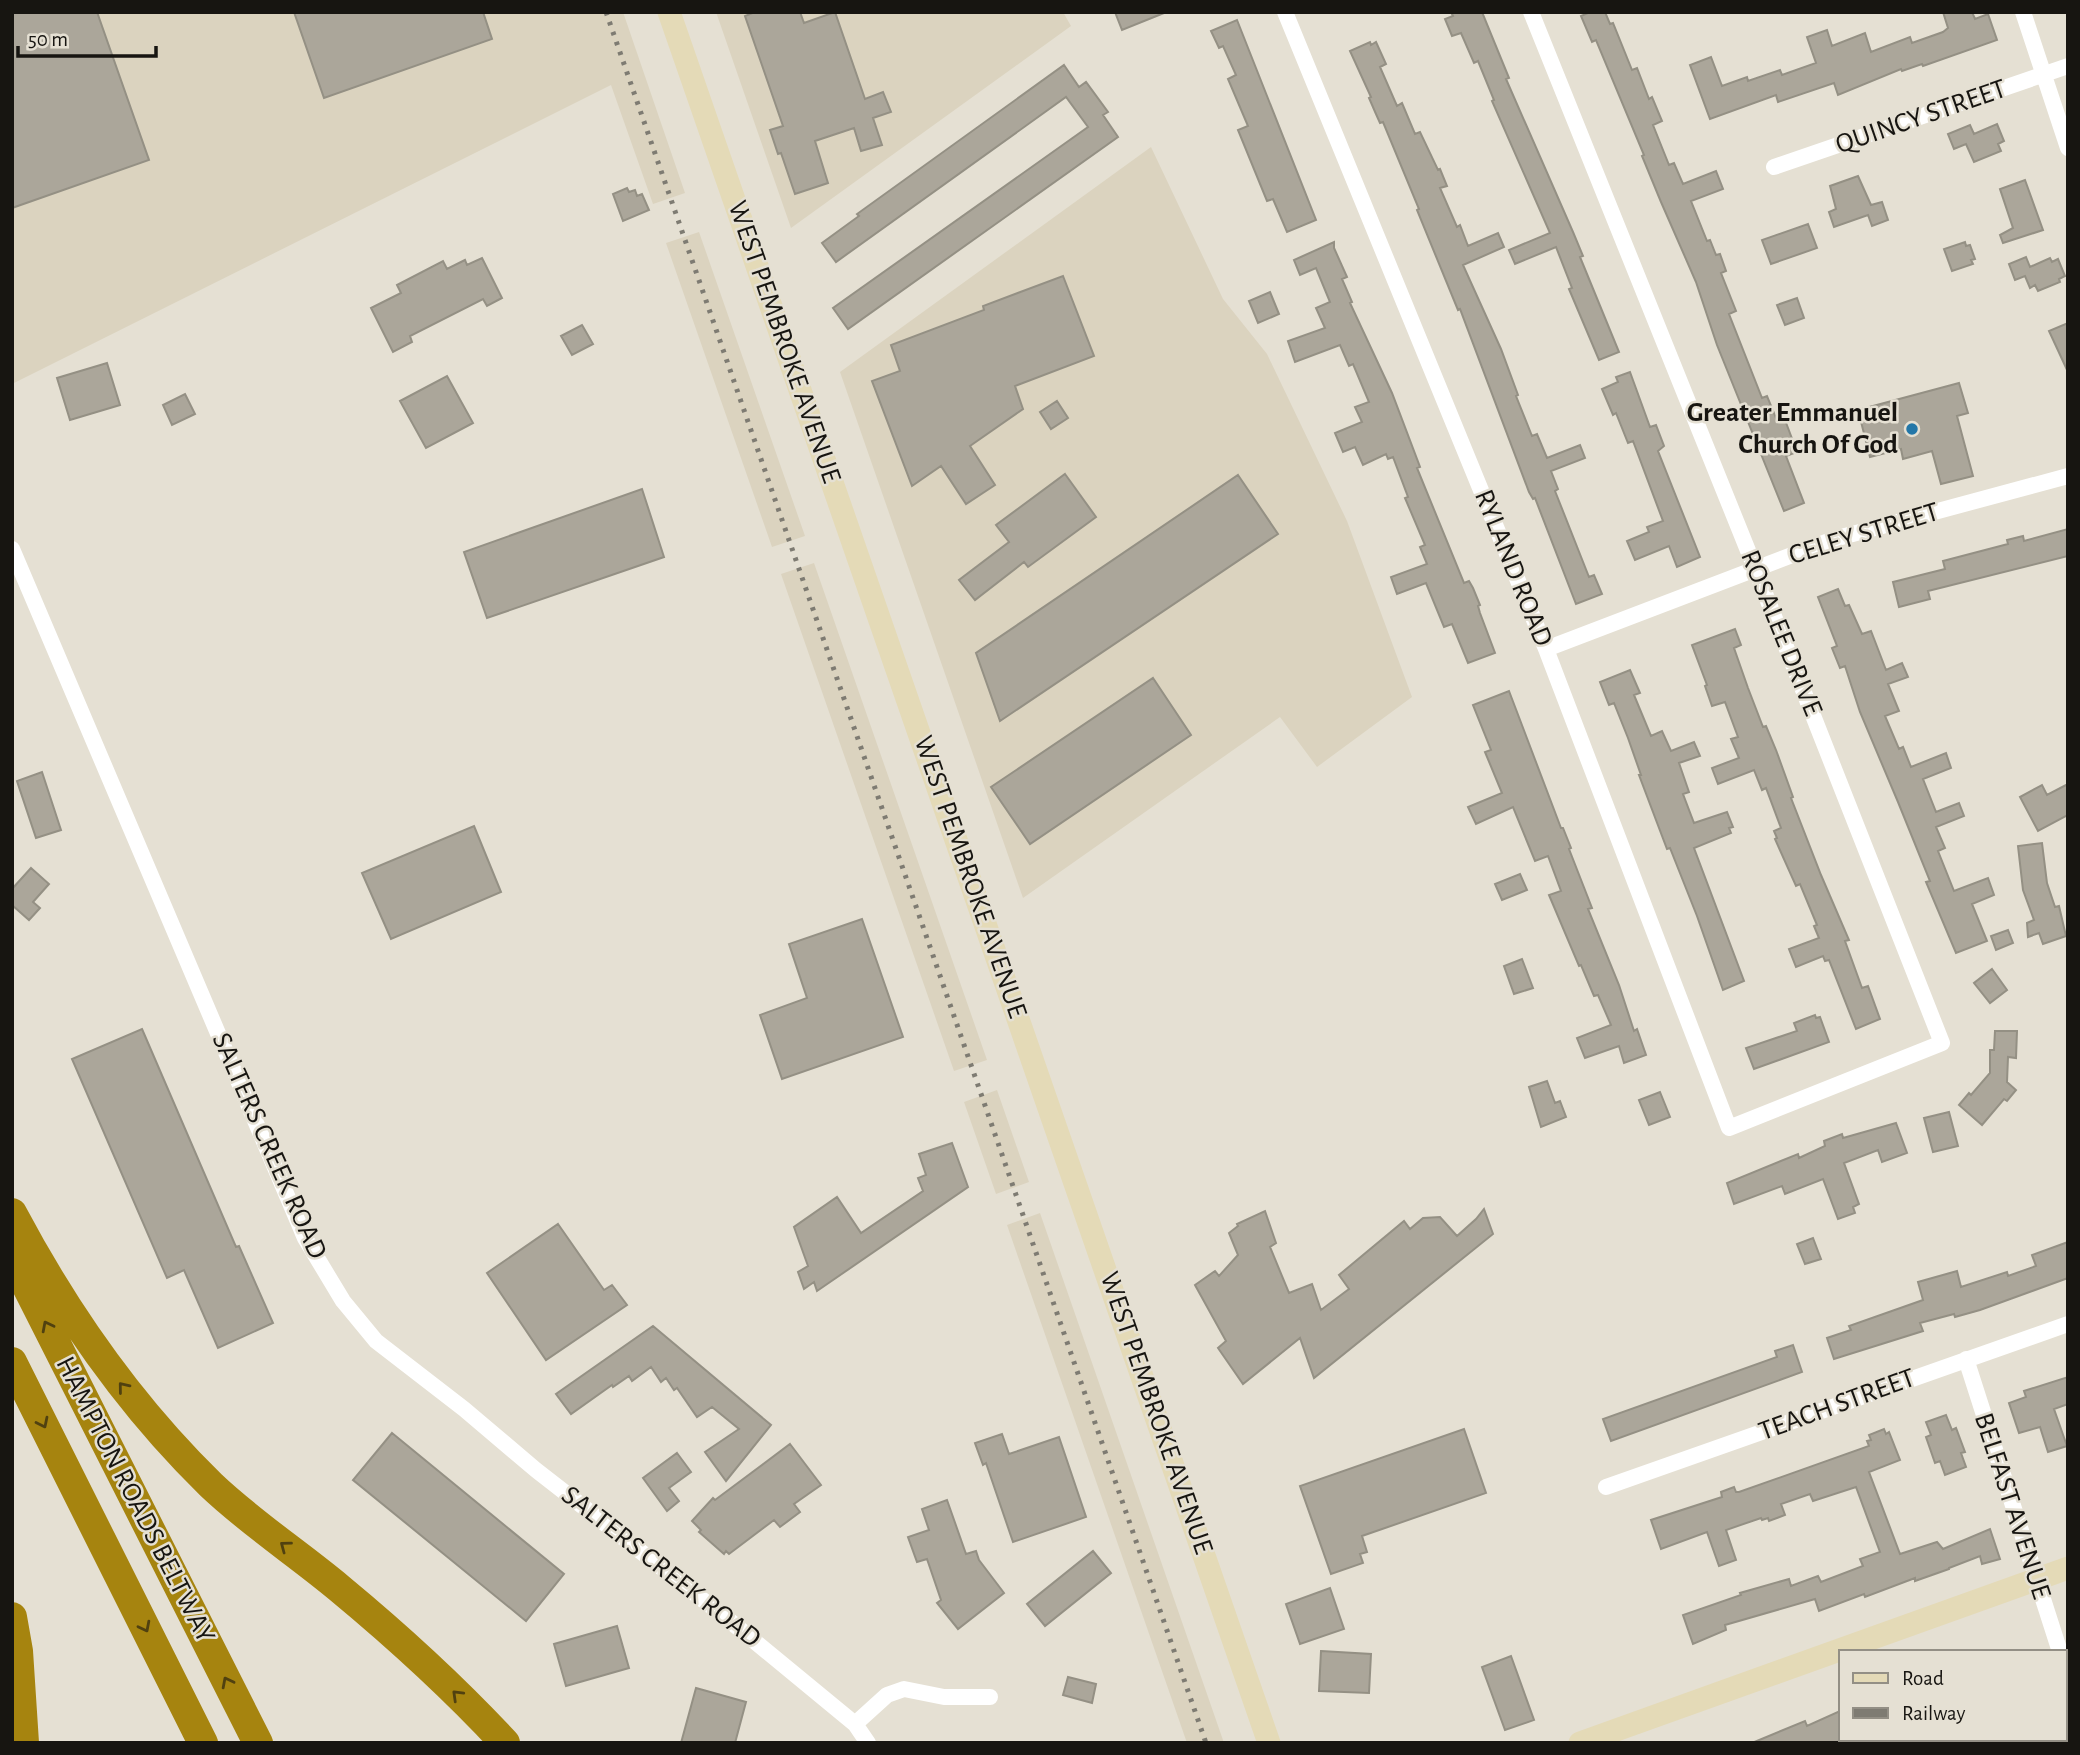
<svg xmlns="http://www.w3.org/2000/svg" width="2080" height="1755" font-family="'Alegreya Sans',sans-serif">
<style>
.built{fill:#dbd3bf}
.building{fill:#aba69a;stroke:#949084;stroke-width:2}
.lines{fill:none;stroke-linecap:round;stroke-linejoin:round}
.street{stroke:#fff;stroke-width:16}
.secondary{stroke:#e4dab7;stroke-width:23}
.highway{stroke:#a6840f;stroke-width:30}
.rail{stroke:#7e7b72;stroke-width:5;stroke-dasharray:3.5 7;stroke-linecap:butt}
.oneway{stroke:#504110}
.poi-dot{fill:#2477a8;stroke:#e5e0d3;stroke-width:2.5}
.labels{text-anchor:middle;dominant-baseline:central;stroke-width:5;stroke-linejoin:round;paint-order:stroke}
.street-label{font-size:28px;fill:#171511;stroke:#e5e0d3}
.poi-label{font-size:28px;font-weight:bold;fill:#171511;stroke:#e5e0d3;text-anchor:end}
</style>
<rect width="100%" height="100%" fill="#e5e0d3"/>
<path class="built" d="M12 12H623L685 193 653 204 611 85 12 384Z
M716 12H1063L1071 26 791 228Z
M1151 147 1223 299 1267 354 1347 521 1412 697 1317 767 1280 717 1023 898 840 372Z
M699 232 805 536 772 547 666 243Z
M814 563 987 1060 954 1071 781 574Z
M997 1090 1029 1182 996 1194 964 1102Z
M1040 1213 1224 1743H1187L1007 1225Z"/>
<path class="building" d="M12 12H97L149 160 12 208Z
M294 12H483L492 39 324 98Z
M755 12H800L804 23 835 12 865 99 883 92 891 112 873 118 882 145 861 151 854 128 815 141 828 183 795 194 781 153 778 154 770 130 783 126 745 16Z
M1115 12H1164V13L1122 30Z
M1451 12H1482L1509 78 1506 79 1573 232 1583 256 1580 257 1619 352 1599 360 1569 289 1572 288 1556 247 1515 264 1509 250 1550 233 1492 101 1494 100 1478 61 1474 63 1461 33 1452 36 1445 19 1453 16Z
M1590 12H1605L1610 24 1613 23 1632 70 1637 68 1649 99 1652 97 1662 121 1653 125 1669 165 1674 163 1683 184 1716 171 1723 189 1691 201 1707 241 1710 240 1716 255 1720 254 1726 271 1721 273 1736 311 1729 314 1762 398 1767 396 1778 423 1785 420 1797 452 1786 456 1804 503 1784 511 1717 345 1696 282 1661 202 1642 156 1644 155 1596 40 1592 42 1581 16Z
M1943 12H1972L1975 19 1988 14 1997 40 1923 66 1922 64 1902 71 1901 69 1838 95 1834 83 1778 102 1776 95 1710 119 1690 65 1711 57 1722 86 1747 77 1748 81 1780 70 1782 75 1816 63 1807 37 1827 30 1832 46 1865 33 1871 52 1910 37 1912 43 1943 32 1948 28Z
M1237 20 1316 220 1287 232 1273 199 1267 201 1238 130 1248 126 1228 79 1236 75 1223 46 1219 48 1211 31Z
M1370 42 1371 45 1376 42 1386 64 1380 67 1397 106 1402 103 1415 134 1420 132 1438 170 1440 169 1447 186 1440 188 1457 227 1460 225 1468 246 1498 233 1504 247 1463 265 1501 349 1518 395 1516 396 1532 436 1537 434 1547 458 1580 445 1585 458 1551 471 1558 489 1555 491 1589 577 1594 575 1602 594 1576 604 1535 498 1533 499 1529 492 1460 309 1458 310 1417 210 1419 209 1383 122 1380 123 1376 114 1369 98 1371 97 1350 51Z
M1064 65 1079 87 1086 82 1108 112 1103 115 1118 137 848 329 833 308 1088 127 1066 97 836 262 822 243 859 216 857 214Z
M1997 124 2004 141 1998 144 2001 151 1974 162 1966 144 1954 149 1948 134 1970 125 1974 134Z
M1858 176 1871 205 1882 202 1888 220 1872 226 1868 215 1834 227 1829 212 1836 209 1830 186Z
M2025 180 2043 230 2003 243 2000 235 2013 228 2000 189Z
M627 188 629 192 635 190 637 196 642 194 649 210 623 221 613 194Z
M1808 224 1817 248 1771 264 1762 240Z
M1334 242V248L1347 277 1342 279 1352 302 1350 303 1392 393 1420 467 1417 468 1464 583 1469 581 1473 588 1480 605 1478 606 1480 613 1495 653 1468 663 1452 624 1444 627 1426 583 1397 594 1391 577 1427 564 1420 547 1425 545 1405 498 1408 497 1393 457 1388 459 1386 454 1363 465 1355 447 1343 452 1335 433 1362 422 1355 407 1369 402 1353 364 1349 366 1340 345 1295 362 1288 341 1325 328 1316 308 1330 302 1316 268 1300 275 1294 260Z
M1965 242 1966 246 1970 245 1975 259 1971 260 1973 264 1952 271 1944 249Z
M2026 257 2030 267 2050 258 2052 262 2058 259 2065 276 2059 279 2060 282 2038 291 2035 285 2030 288 2025 276 2015 280 2009 264Z
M482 258 502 298 487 306 483 299 410 336 412 342 393 352 371 308 401 293 397 285 443 261 447 269 465 260 467 265Z
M1063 276 1094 356 1015 386 1023 409 970 446 995 485 966 504 941 466 912 486 872 381 900 371 891 345 984 310 983 306Z
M1270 292 1279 314 1258 323 1249 301Z
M1797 298 1804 318 1785 325 1777 305Z
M2068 323V372L2049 331Z
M582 325 593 344 572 355 561 336Z
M107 363 120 405 70 420 57 378Z
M1630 372 1650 427 1656 425 1664 446 1658 451 1700 557 1677 567 1669 546 1635 560 1627 541 1649 532 1647 527 1663 521 1633 441 1628 443 1616 413 1613 415 1602 389 1618 382 1616 377Z
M447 376 473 423 426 448 400 401Z
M1959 383 1968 413 1957 416 1973 476 1941 484 1932 451 1903 459 1901 449 1870 457 1858 410Z
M185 394 195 414 172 425 163 405Z
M1057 401 1068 418 1051 429 1040 412Z
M1065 474 1096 517 1028 567 1024 562 975 600 959 580 1009 542 996 525Z
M1238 475 1278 534 1000 721 976 653Z
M642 489 664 557 487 618 464 552Z
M2068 529V556L1928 591 1930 599 1899 607 1893 582 1945 569 1943 561 2008 544 2007 540 2023 536 2024 541Z
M1838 589 1845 606 1849 605 1862 634 1871 631 1886 670 1902 663 1908 677 1888 684 1899 711 1885 716 1899 749 1903 747 1911 767 1946 753 1951 768 1923 779 1936 812 1959 803 1964 816 1936 827 1945 848 1938 851 1954 891 1988 878 1994 895 1972 904 1987 941 1956 953 1926 882 1930 881 1898 802 1860 712 1845 666 1840 668 1832 648 1837 646 1818 597Z
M1735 629 1741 645 1734 648 1748 688 1763 727 1766 726 1776 750 1793 797 1791 798 1821 875 1849 940 1845 941 1862 988 1868 986 1880 1019 1856 1029 1829 960 1825 961 1823 956 1796 967 1789 949 1819 938 1814 926 1817 925 1800 884 1796 886 1775 839 1777 838 1774 831 1781 828 1766 788 1762 790 1754 770 1718 784 1712 768 1739 758 1731 739 1738 737 1725 702 1712 706 1705 686 1707 685 1692 645Z
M1630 670 1640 693 1634 695 1651 736 1662 731 1671 751 1694 742 1700 756 1679 763 1689 792 1683 794 1694 823 1727 812 1733 827 1729 828 1731 833 1694 848 1744 981 1723 990 1697 916 1670 848 1667 849 1639 775H1641L1628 738 1614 703 1609 705 1600 682Z
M1153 678 1191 735 1030 844 991 787Z
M1509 691 1561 828H1563L1571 848 1569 849 1592 908 1588 909 1619 985 1634 1031 1637 1029 1646 1055 1624 1063 1619 1046 1585 1058 1577 1038 1611 1025 1598 995 1594 996 1581 965 1579 966 1549 895 1561 891 1548 856 1535 861 1513 807 1476 824 1468 807 1502 793 1485 752 1491 750 1473 705Z
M42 772 61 830 36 838 17 781Z
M2068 784V815L2038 831 2020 797 2042 785 2047 795Z
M474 826 501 892 391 939 362 873Z
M2042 843 2047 883 2055 907 2059 906 2066 936 2043 944 2039 933 2028 937 2027 923 2034 920 2023 890 2018 846Z
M31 868 49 884 33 902 40 908 29 920 12 905V889Z
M1520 874 1527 890 1502 900 1495 884Z
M862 919 903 1037 782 1079 760 1015 807 998 789 944Z
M2008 930 2013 943 1996 950 1991 936Z
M1522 959 1533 988 1514 994 1504 966Z
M1992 969 2007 990 1990 1003 1974 983Z
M1815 1015 1816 1018 1820 1017 1829 1042 1754 1069 1746 1048 1797 1031 1794 1023Z
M142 1029 236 1247 239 1246 273 1323 218 1348 184 1270 167 1278 72 1059Z
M1995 1031H2017L2016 1058 2008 1057 2007 1082 2016 1090 2007 1101 2004 1099 1982 1125 1959 1105 1969 1093 1971 1095 1990 1073V1050H1994Z
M1547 1081 1555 1103 1560 1101 1566 1117 1541 1127 1529 1087Z
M1660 1092 1670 1117 1649 1125 1639 1100Z
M1949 1112 1958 1146 1933 1152 1924 1118Z
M1896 1123 1907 1153 1882 1162 1878 1150 1844 1163 1859 1204 1853 1207 1855 1213 1838 1219 1823 1179 1785 1194 1782 1186 1734 1204 1727 1183 1798 1154 1799 1158 1825 1146 1824 1141 1842 1134 1843 1138Z
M952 1143 968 1187 817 1291 814 1282 804 1289 798 1272 808 1266 794 1227 837 1197 861 1233 923 1191 918 1178 926 1175 919 1154Z
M1484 1209 1493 1234 1314 1378 1300 1338 1243 1384 1218 1348 1226 1341 1195 1285 1215 1271 1219 1276 1238 1255 1229 1233 1238 1226 1237 1224 1265 1211 1276 1243 1270 1247 1289 1293 1312 1284 1321 1310 1349 1289 1339 1275 1404 1221 1410 1229 1423 1218 1440 1217 1457 1236 1476 1219Z
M558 1224 604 1290 612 1285 627 1305 546 1360 487 1273Z
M1813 1238 1821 1259 1805 1264 1797 1244Z
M2068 1242V1278L1980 1310 1955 1317 1954 1314 1920 1323 1923 1331 1834 1359 1827 1338 1851 1330 1849 1326 1923 1300 1918 1282 1957 1271 1961 1287 2007 1272 2008 1276 2036 1266 2032 1255Z
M653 1326 771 1425 726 1481 705 1452 739 1429 712 1407 697 1417 677 1388 674 1390 666 1378 661 1382 651 1367 632 1381 629 1376 613 1387 612 1385 571 1414 556 1394Z
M1793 1345 1802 1372 1611 1441 1603 1419 1777 1357 1775 1351Z
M2068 1377V1404L2054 1409 2067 1446 2048 1452 2040 1427 2019 1433 2009 1403 2026 1397 2024 1391Z
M1946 1415 1952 1430 1956 1428 1965 1452 1961 1453 1966 1467 1945 1475 1940 1461 1935 1463 1926 1437 1931 1435 1926 1422Z
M1464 1429 1486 1493 1362 1536 1367 1552 1360 1554 1363 1563 1331 1574 1300 1486Z
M1884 1429 1886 1434 1889 1432 1900 1460 1869 1472 1900 1554 1937 1542 1943 1549 1990 1529 2000 1559 1982 1564 1980 1556 1949 1568V1569L1915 1581V1578L1865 1597 1864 1594 1819 1611 1815 1599 1725 1625 1726 1630 1693 1644 1683 1615 1741 1595 1740 1593 1789 1579 1791 1586 1818 1576 1821 1582 1863 1566 1860 1559 1880 1552 1856 1487 1813 1501 1810 1494 1781 1504 1785 1515 1769 1521 1768 1518 1762 1520 1761 1518 1726 1530 1736 1560 1719 1566 1707 1532 1661 1549 1651 1520 1722 1497 1721 1492 1734 1487 1736 1492H1739L1869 1446 1867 1441 1871 1440 1869 1435Z
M392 1433 564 1574 526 1621 353 1480Z
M1002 1434 1009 1454 1059 1437 1086 1517 1013 1542 986 1463 983 1465 975 1443Z
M790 1444 821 1485 794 1504 800 1512 780 1527 774 1520 729 1554 726 1551 724 1554 699 1532 701 1530 692 1521 713 1498 715 1500Z
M677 1453 691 1472 669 1488 679 1501 667 1511 643 1478Z
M947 1500 966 1554 976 1551 979 1560 1004 1593 958 1629 937 1603 941 1600 927 1559 917 1562 908 1537 929 1530 922 1509Z
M1093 1551 1111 1573 1045 1626 1027 1604Z
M1330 1588 1344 1629 1300 1644 1286 1604Z
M617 1626 629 1668 566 1686 554 1644Z
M1321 1651 1371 1654 1369 1693 1319 1691Z
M1511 1656 1534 1720 1505 1730 1482 1667Z
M1068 1677 1096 1684 1092 1703 1063 1695Z
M696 1688 746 1702 735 1743H681Z
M1840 1711V1743H1752L1805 1721 1807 1726Z"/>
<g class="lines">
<path class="street" d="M1285 12 1546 649 1729 1128 1942 1043 1755 568 1531 12
M2023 12 2068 148
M1774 167 2068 66
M12 549 305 1238 343 1301 376 1341 464 1409 536 1470 730 1621 855 1724 868 1743
M1546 649 1834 539 2068 476
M1966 1359 2060 1652
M1606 1487 2068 1324
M2064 1665 2068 1676
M855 1724 887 1695 904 1689 944 1697H990"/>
<path class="secondary" d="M669 12 1269 1743
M1580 1743 2068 1568"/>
<path class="highway" d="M12 1213C65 1313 130 1406 211 1485 251 1523 297 1553 339 1588 397 1636 454 1688 505 1743
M12 1257 258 1743
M12 1362 203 1743
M12 1617 18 1651 24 1743"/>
<path class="rail" d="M606 12 1206 1743"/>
</g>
<defs><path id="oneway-chevron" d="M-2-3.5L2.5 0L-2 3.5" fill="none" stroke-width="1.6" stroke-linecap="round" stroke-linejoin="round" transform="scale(1.75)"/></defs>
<g class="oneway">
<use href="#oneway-chevron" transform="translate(47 1326) rotate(-117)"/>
<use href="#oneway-chevron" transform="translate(123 1387) rotate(-129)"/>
<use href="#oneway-chevron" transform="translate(43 1423) rotate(64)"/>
<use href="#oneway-chevron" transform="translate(285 1546) rotate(-143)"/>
<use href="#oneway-chevron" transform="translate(145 1627) rotate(63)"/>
<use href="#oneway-chevron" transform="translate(227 1682) rotate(-117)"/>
<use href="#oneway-chevron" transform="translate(457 1695) rotate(-136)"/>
</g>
<circle class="poi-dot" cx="1912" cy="429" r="7"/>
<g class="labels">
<g class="street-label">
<text transform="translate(1921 117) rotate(-19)">QUINCY STREET</text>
<text transform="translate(784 342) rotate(71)">WEST PEMBROKE AVENUE</text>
<text transform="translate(1864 534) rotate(-17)">CELEY STREET</text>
<text transform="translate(1513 568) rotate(68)">RYLAND ROAD</text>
<text transform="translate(1781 633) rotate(68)">ROSALEE DRIVE</text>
<text transform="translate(970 877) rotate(71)">WEST PEMBROKE AVENUE</text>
<text transform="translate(269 1146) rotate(66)">SALTERS CREEK ROAD</text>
<text transform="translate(1837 1405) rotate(-20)">TEACH STREET</text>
<text transform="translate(1156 1413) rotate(71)">WEST PEMBROKE AVENUE</text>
<text transform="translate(135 1500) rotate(63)">HAMPTON ROADS BELTWAY</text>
<text transform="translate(2012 1506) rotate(72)">BELFAST AVENUE</text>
<text transform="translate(661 1567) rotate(38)">SALTERS CREEK ROAD</text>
</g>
<g class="poi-label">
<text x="1898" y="413">Greater Emmanuel<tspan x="1898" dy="32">Church Of God</tspan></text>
</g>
</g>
<rect width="2080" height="1755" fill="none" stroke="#171511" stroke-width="28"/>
<rect x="1839" y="1650" width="228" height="91" fill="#e5e0d3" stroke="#938f85" stroke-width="2"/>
<rect x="1853" y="1673" width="35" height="10" fill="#e4dab7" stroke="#938f85" stroke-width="2"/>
<text x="1902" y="1685" font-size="21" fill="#171511">Road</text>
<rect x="1853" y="1708" width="35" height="10" fill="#7e7b72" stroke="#938f85" stroke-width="2"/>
<text x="1902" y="1720" font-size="21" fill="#171511">Railway</text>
<path d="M18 46v10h138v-10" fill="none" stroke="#171511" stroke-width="3.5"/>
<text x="28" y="46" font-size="21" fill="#171511" stroke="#e5e0d3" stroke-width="5" paint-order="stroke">50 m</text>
</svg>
